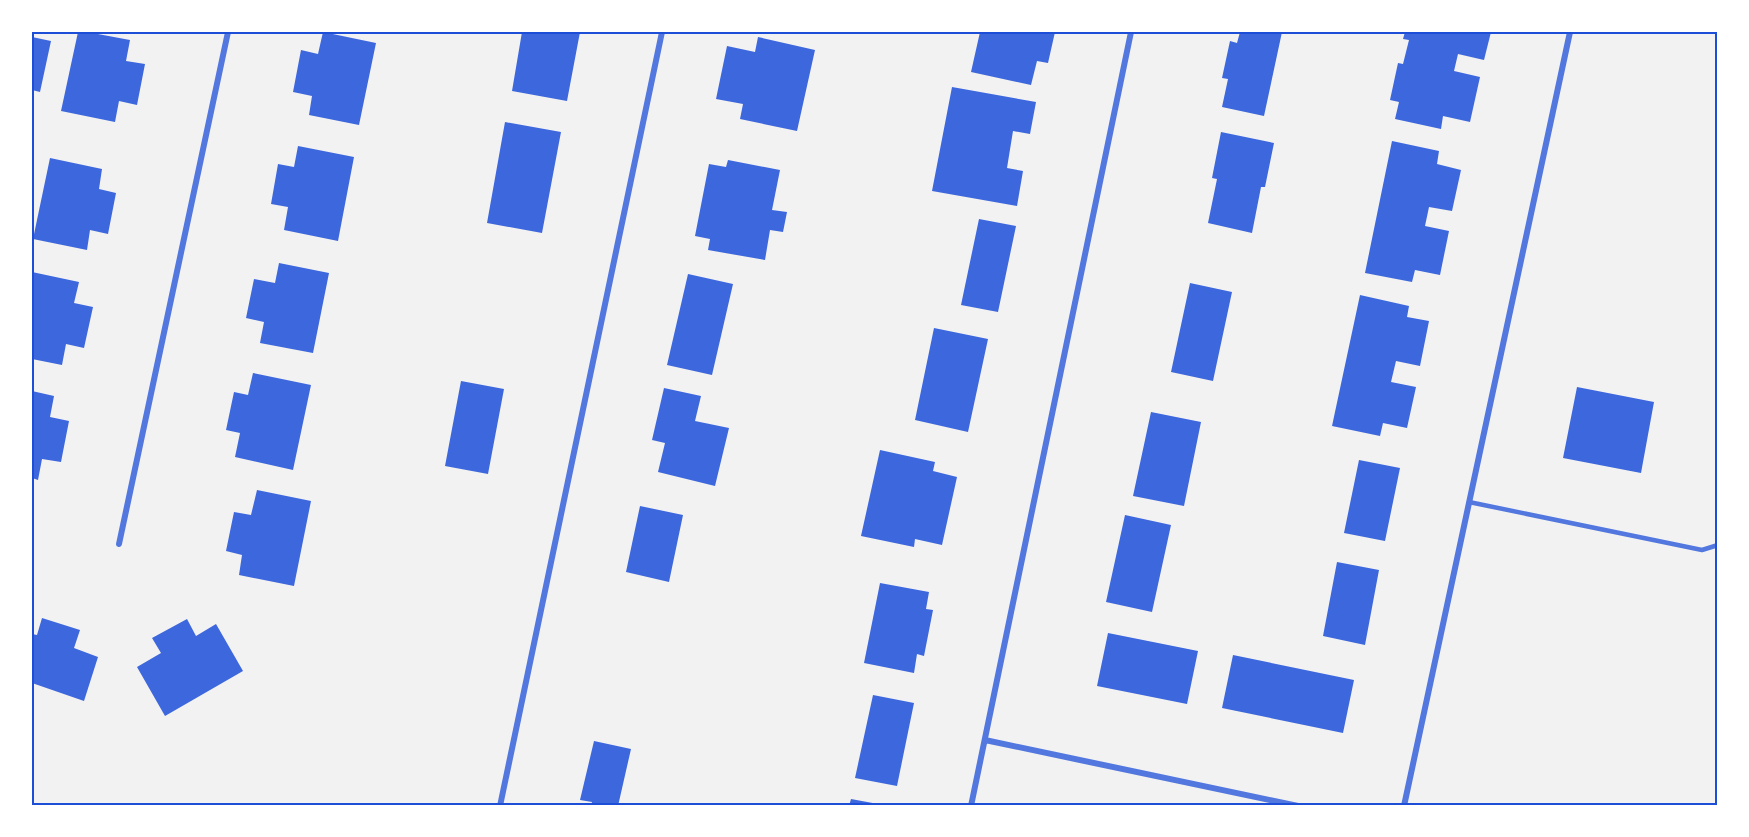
<svg xmlns="http://www.w3.org/2000/svg" width="1749" height="837" font-family="Quicksand,sans-serif">
<style>
.building{fill:#3d67dc}
.lines{fill:none;stroke-linecap:round;stroke-linejoin:round}
.service{stroke:#5277de;stroke-width:4.5}
.minor{stroke:#5277de;stroke-width:6}
.neatline{fill:none;stroke:#1d4ed8;stroke-width:2}
</style>
<rect width="100%" height="100%" fill="#f2f2f2"/>
<path class="building" d="M78 32H87L130 40 126 61 145 64 137 105 119 101 115 122 61 111Z
M323 32 376 43 359 125 309 115 312 96 293 92 301 50 318 54Z
M522 32H580L567 101 512 91Z
M980 32H1055L1048 63 1037 61 1031 85 971 72Z
M1240 32H1282L1264 116 1222 107 1228 79 1222 78 1230 41 1237 43Z
M1405 32H1491L1484 60 1458 54 1454 71 1480 77 1470 122 1443 116 1441 129 1395 119 1399 102 1390 100 1398 63 1403 64 1409 40 1403 39Z
M32 37 51 41 40 92 32 90Z
M758 37 815 50 797 131 740 119 743 104 716 99 727 46 755 52Z
M952 87 1036 102 1030 134 1013 131 1007 168 1023 171 1017 206 932 191Z
M505 122 561 132 542 233 487 223Z
M1221 132 1274 143 1265 187H1261L1252 233 1208 223 1217 179 1212 178Z
M1392 141 1439 151 1437 164 1461 170 1452 211 1429 207 1425 226 1449 231 1440 275 1415 270 1412 282 1365 273Z
M298 146 354 157 338 241 284 230 288 207 271 204 278 164 294 167Z
M50 158 102 169 99 189 116 193 108 234 90 230 87 250 33 239Z
M728 160 780 170 772 210 787 212 783 232 770 230 765 260 708 250 710 239 695 236 709 164 726 167Z
M979 219 1016 226 998 312 961 305Z
M279 263 329 273 313 353 260 343 264 322 246 318 254 279 275 283Z
M32 272 79 282 74 303 93 307 84 348 66 344 62 365 32 359Z
M688 274 733 284 712 375 667 365Z
M1190 283 1232 292 1213 381 1171 372Z
M1360 295 1409 306 1407 317 1429 321 1420 366 1396 361 1391 382 1416 387 1407 428 1383 423 1380 436 1332 426Z
M934 328 988 339 968 432 915 420Z
M253 373 311 385 293 470 235 457 240 433 226 430 234 392 248 395Z
M461 381 504 389 488 474 445 466Z
M1577 387 1654 402 1641 473 1563 458Z
M664 388 701 396 695 421 729 428 715 486 658 472 665 443 652 440Z
M32 391 54 396 50 417 69 421 61 462 42 459 38 480 32 478Z
M1151 412 1201 422 1184 506 1133 496Z
M880 450 935 462 933 471 957 477 942 545 915 539 914 547 861 536Z
M1359 460 1400 468 1385 541 1344 533Z
M257 490 311 501 294 586 239 575 242 555 226 551 234 512 251 515Z
M640 506 683 515 669 582 626 572Z
M1125 515 1171 525 1152 612 1106 602Z
M1337 562 1379 570 1365 645 1323 636Z
M880 583 929 592 926 609 933 610 924 656 917 654 914 673 864 663Z
M42 618 80 630 74 648 98 657 84 701 32 683V634L37 635Z
M187 619 196 636 216 624 243 671 165 716 137 667 161 653 152 638Z
M1108 633 1198 651 1187 704 1097 686Z
M1233 655 1354 680 1343 733 1222 708Z
M873 695 914 703 897 786 855 778Z
M594 741 631 749 618 806H591L592 802 580 800Z
M851 799 878 804 877 806H849Z"/>
<g class="lines">
<path class="service" d="M1469 502 1702 550 1718 545"/>
<path class="minor" d="M119 544 228 32
M985 740 1298 806
M500 806 662 32
M971 806 1131 32
M1404 806 1570 32"/>
</g>
<rect width="1749" height="837" fill="none" stroke="#ffffff" stroke-width="66"/>
<rect x="33" y="33" width="1683" height="771" class="neatline"/>
</svg>
